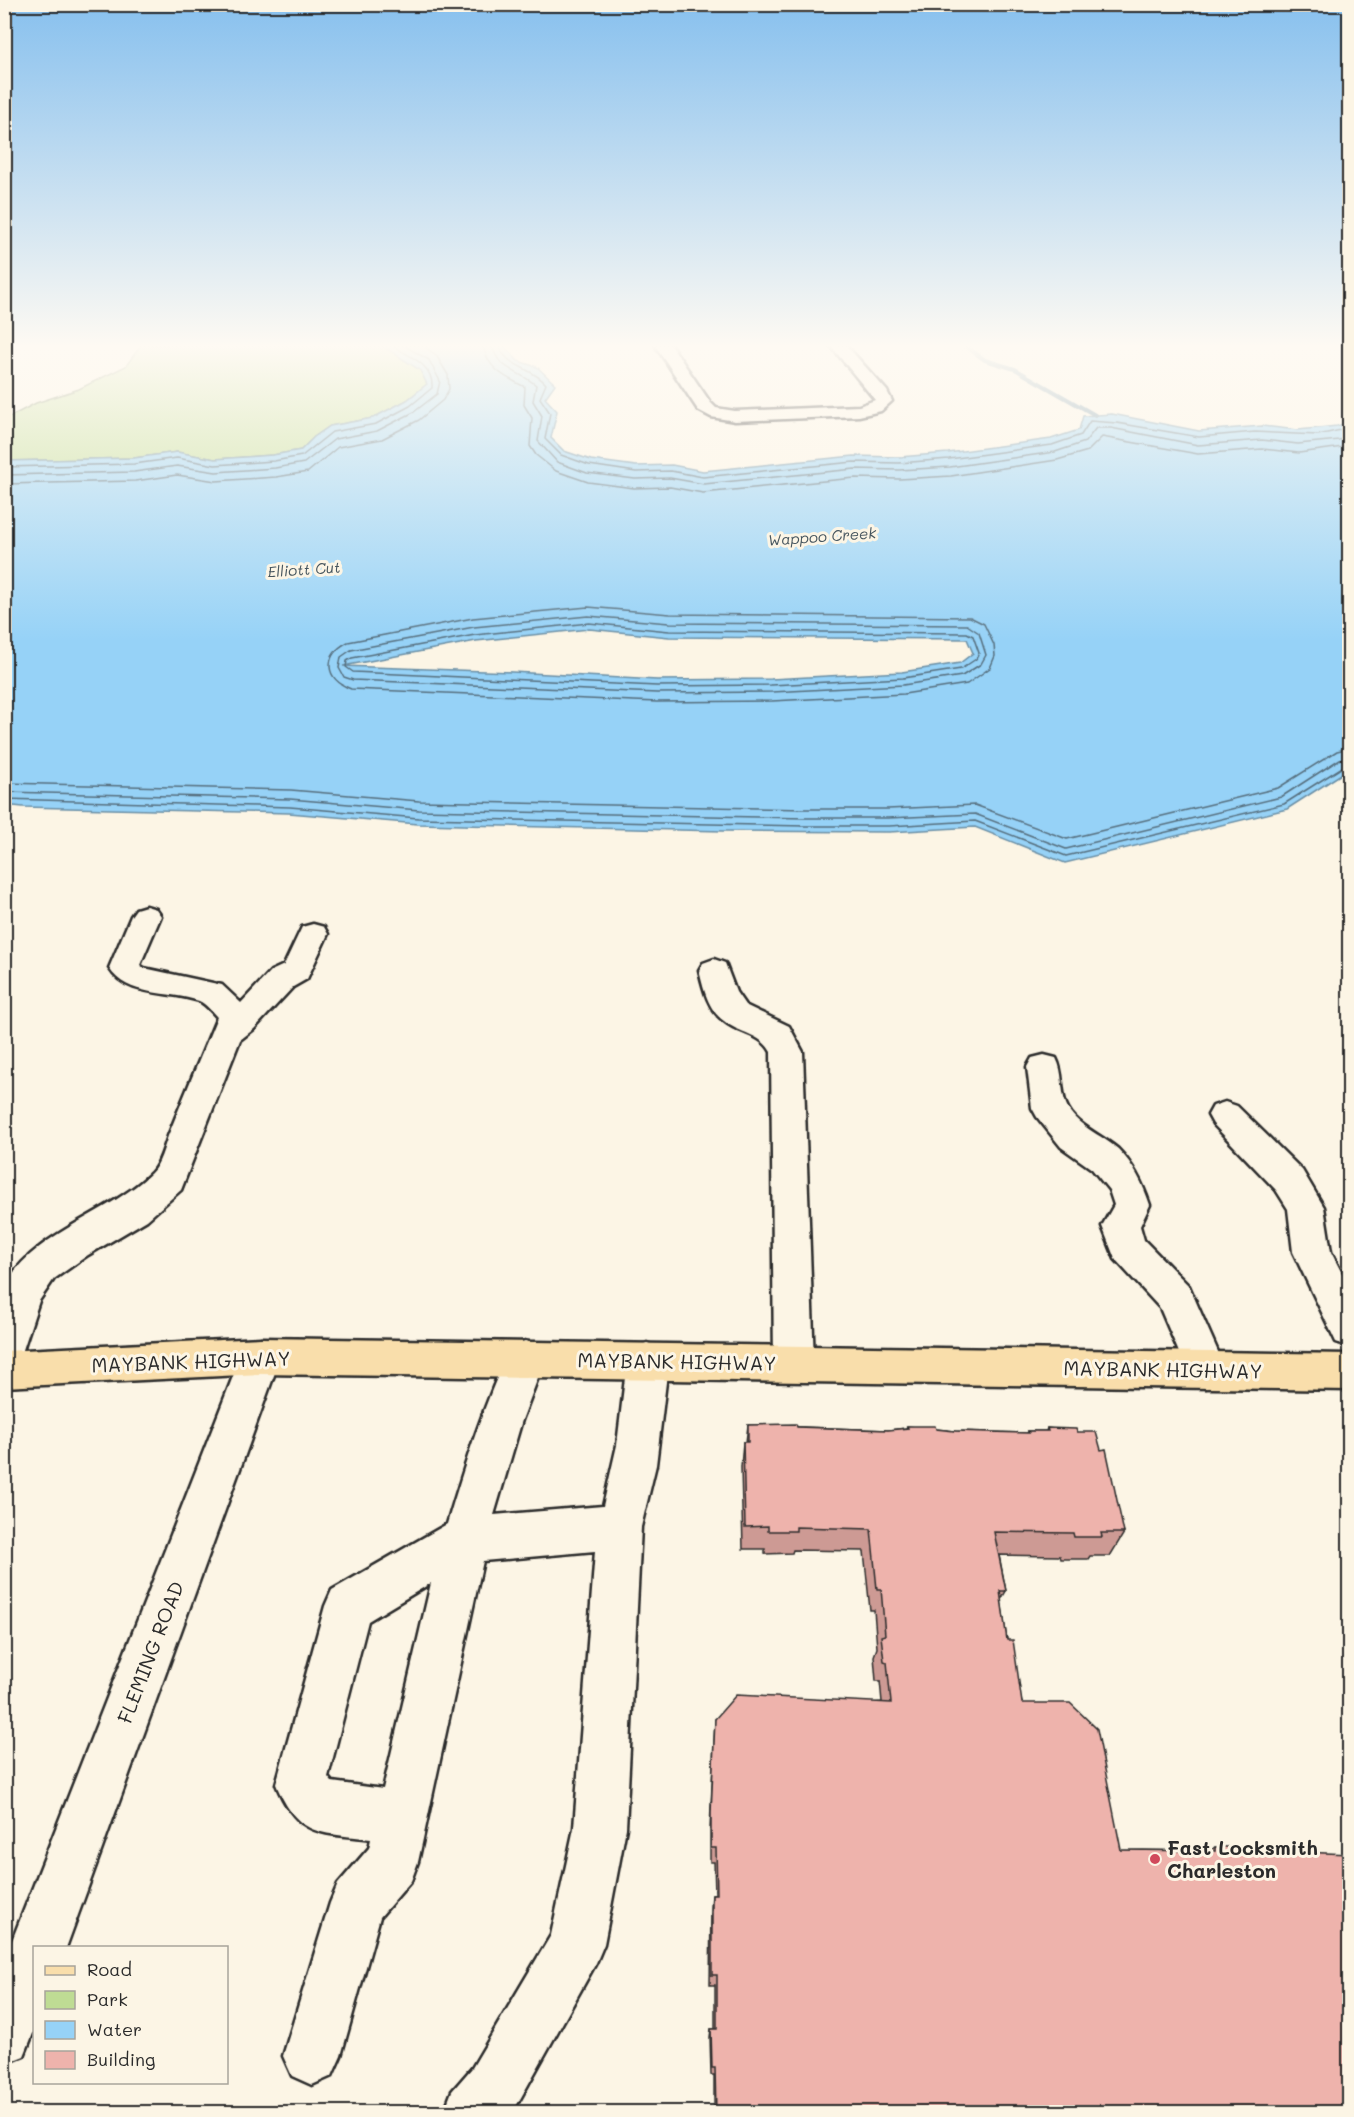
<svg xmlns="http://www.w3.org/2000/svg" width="1354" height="2117" font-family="Mali,sans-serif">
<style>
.green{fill:#bfdc94;stroke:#758460;stroke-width:1.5}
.water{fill:#96d2f7;stroke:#6b8fa5;stroke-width:1.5;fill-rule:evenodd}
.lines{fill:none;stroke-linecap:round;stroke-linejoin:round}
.shore{stroke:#566e7d;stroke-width:1.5}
.stream{stroke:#6b8fa5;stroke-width:4}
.minor-casing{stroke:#2b2b2b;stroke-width:5}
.major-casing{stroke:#2b2b2b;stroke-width:5}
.minor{fill:#fcf5e5;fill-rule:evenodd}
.major{fill:#f9deab;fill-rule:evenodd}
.wall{fill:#cd9a94;stroke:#2b2b2b;stroke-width:1.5}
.building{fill:#eeb3ac;stroke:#2b2b2b;stroke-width:1.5}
.poi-dot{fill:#d1495b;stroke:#fcf5e5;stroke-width:2}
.labels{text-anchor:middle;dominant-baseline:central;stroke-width:6;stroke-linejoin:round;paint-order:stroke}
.far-water-label{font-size:15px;font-style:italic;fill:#46555e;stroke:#fcf5e5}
.near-street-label{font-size:20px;fill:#2b2b2b;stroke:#fcf5e5}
.near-poi-label{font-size:20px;font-weight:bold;fill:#2b2b2b;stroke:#fcf5e5;text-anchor:start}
</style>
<rect width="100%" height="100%" fill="#fcf5e5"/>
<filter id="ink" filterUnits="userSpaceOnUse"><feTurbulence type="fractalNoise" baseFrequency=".0167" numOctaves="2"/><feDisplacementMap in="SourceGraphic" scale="12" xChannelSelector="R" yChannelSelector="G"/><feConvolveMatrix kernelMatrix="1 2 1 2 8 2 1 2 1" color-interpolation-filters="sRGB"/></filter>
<g filter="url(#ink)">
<path class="green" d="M141 345H381L420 370 427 384 407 400 373 418 330 426 314 437 301 450 273 455 215 459 177 452 134 458 5 461 4 420 36 403 79 389 126 366Z"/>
<path class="water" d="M381 345H503L518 361 537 367 555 384 545 398 557 411 551 438 564 451 591 460 636 466 672 465 703 471 854 456 899 457 948 453 1051 439 1079 430 1083 416 1112 414 1199 431 1262 426 1298 430 1337 426 1349 422V769L1287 809 1065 863 975 827 889 832 723 831 418 824 289 813 23 807 5 805V461L134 458 177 452 215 459 273 455 301 450 314 437 330 426 373 418 407 400 427 384 420 370ZM589 629 669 637 967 639 973 653 960 663 902 672 771 679 657 680 512 672 343 666 476 641Z"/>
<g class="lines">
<path class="shore" d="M483 345C487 369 505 377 525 387L524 405 532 418 530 446 536 455 556 471 588 482 634 488 670 487 703 493 855 478 900 479 951 476 1057 460 1088 451 1102 437 1198 454 1262 449 1299 453 1350 446
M492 345C497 369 519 371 536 385L533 401 542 416 538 441 557 462 587 473 635 479 670 478 704 484 855 469 899 470 950 467 1055 452 1085 442 1096 428H1111L1198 445 1262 440 1298 444 1339 440 1350 436
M499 345C506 368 531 366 546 384L540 398 550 413 545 439 561 455 589 465 636 472 671 471 703 477 854 462 899 463 949 459 1052 445 1081 435 1090 421 1117 423 1199 437 1255 432 1318 435 1350 428
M4 467 134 464 177 458 215 465 274 461 302 456 332 432 376 424 410 406 432 388C434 364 408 356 391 345
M4 475 134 472 177 466 216 472 275 468 304 463 335 439 377 431 414 412 437 394 440 381 429 360 403 345
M4 484 135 481 177 475 216 481 276 477 308 472 338 447 382 439 419 420 443 400 449 389 448 375 436 355 422 345
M588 607 670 614 970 617 984 624 994 645 995 656 990 668 967 684 904 694 772 701 657 702 351 689C324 679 323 655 348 642L473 618Z
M588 616 669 623 967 625 979 633 986 655 981 664 962 676 903 685 772 692 657 693 353 680 344 677 339 668 341 657 351 650 474 627Z
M589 623 669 631 967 633 973 636 979 653 976 659 961 669 903 678 771 685 657 686 353 672 346 667 347 661 352 658 475 635Z
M4 783 291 790 419 801 805 809H888L975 805 1067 839 1278 788 1337 751 1350 748
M4 792 290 799 419 810 805 818H888L975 814 1066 849 1281 797 1340 759 1350 757
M4 799 290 807 418 818 805 826H889L975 821 1066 856 1284 804 1344 766 1350 765"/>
<path class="stream" d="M964 345 985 360 1015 369 1095 415"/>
<defs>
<path id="minor" d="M655 345H671L710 402 716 408 735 411 859 406 875 400 830 345H846L887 391 892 401 881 411 859 416 735 421 711 417 698 410Z
M146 906 156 909 161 916 140 965 144 968 222 985 241 1003 271 971 284 965 302 927 313 924 324 927 328 934 307 979 293 987 254 1029 240 1040 181 1190 147 1220 88 1255 54 1279 39 1301 18 1365 4 1370V1288C31 1233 109 1215 151 1173 160 1165 164 1147 168 1136 184 1096 201 1056 217 1017 212 1012 206 1004 199 1001 169 990 127 998 109 968L131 916 136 909Z
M714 959 725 963 736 992 745 1005 789 1026 803 1052 814 1363 808 1376 794 1381 780 1376 774 1363 771 1052C761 1033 739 1034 724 1021 708 1010 703 987 699 970L703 963Z
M1044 1055 1056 1058C1064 1073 1060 1089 1066 1104 1074 1125 1102 1135 1118 1149 1134 1165 1143 1184 1150 1205L1140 1226 1144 1240 1189 1286 1226 1370 1220 1383 1206 1388 1192 1383 1160 1308 1115 1259 1102 1226 1114 1205 1109 1190 1092 1169 1061 1147 1037 1117 1032 1108 1027 1067 1032 1058Z
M1225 1102 1237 1106 1302 1170 1324 1207 1331 1252 1350 1289V1347L1336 1342 1293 1252 1288 1209 1276 1190 1213 1124 1208 1115 1213 1106Z
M261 1338 275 1343 281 1356 66 1948H34V2031L24 2056 4 2064V1961L241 1356 247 1343Z
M525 1341 539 1346 545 1359 522 1420 494 1515 603 1506 617 1445 627 1361 633 1348 647 1343 661 1348 667 1361 666 1382 656 1465 641 1527 626 1828 604 1944 596 1963 514 2110 511 2112H444L452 2091 472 2068 551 1935 574 1828 595 1551 483 1561 418 1862 411 1881 380 1917 341 2056 332 2076 312 2085 292 2076 283 2056 330 1903 338 1884 369 1848 371 1839C320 1832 298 1838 276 1784L325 1606 332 1590 447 1524C465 1464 484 1403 511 1346ZM431 1583 383 1789 332 1782 328 1777 368 1621Z"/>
<path id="major" d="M261 1338 1350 1354V1390L261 1374 4 1387V1351Z"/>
</defs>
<use href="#minor" class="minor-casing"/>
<use href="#major" class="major-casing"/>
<use href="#minor" class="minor"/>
<use href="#major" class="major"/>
</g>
<path class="wall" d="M748 1425 888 1430 906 1428 907 1426 955 1431 1028 1433V1431H1046L1047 1428 1077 1432 1124 1533 1110 1556H1090L1088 1559H1061L1060 1556 999 1555 1006 1591 1001 1600 1007 1640 1022 1703 1121 1850 1209 1851 1215 1847 1350 2112H714V2075H711L710 2037 711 2029H715V1985H710L711 1907 712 1894H715L714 1862H710V1829L715 1719 882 1702 880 1681H876L874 1656 877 1648 874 1610H870L864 1551 793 1550 792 1553 765 1554V1549H743L741 1467 743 1442H746Z"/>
<path class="building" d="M796 1424 797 1427 888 1430 908 1428 907 1426H935L936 1429 955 1431 1029 1433 1028 1431H1048L1047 1428 1076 1429 1077 1432H1096L1101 1450 1106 1449 1124 1533H1101L1102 1537H1074L1073 1533 994 1532 1006 1591H1000L1007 1640H1013L1022 1703H1070L1097 1729 1121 1850 1215 1851V1847H1273L1275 1851 1350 1854V2112H716L715 2068H712L711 2029H717V1975H712V1894H717L716 1848H711V1813L715 1719 736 1695 891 1703 887 1662 884 1661 881 1636 885 1635 881 1589H877L871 1529 796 1527V1531H768V1526L745 1527 743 1442H748V1425Z"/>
</g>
<linearGradient id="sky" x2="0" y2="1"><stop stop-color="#87c0ee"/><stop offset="0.54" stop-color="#fefaf3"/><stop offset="1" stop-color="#fefaf3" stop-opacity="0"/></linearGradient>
<rect width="1354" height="641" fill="url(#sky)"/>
<circle class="poi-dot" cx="1155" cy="1859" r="6"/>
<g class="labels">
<g class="far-water-label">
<text transform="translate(822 536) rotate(-4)">Wappoo Creek</text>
<text transform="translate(304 569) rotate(-4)">Elliott Cut</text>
</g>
<g class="near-street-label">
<text transform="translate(191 1361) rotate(-2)">MAYBANK HIGHWAY</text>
<text transform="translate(677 1361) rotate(1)">MAYBANK HIGHWAY</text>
<text transform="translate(1163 1369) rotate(1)">MAYBANK HIGHWAY</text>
<text transform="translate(150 1652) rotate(-69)">FLEMING ROAD</text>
</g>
<g class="near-poi-label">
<text x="1167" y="1847">Fast Locksmith<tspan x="1167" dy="23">Charleston</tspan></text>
</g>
</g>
<rect width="1354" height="2117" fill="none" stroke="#fcf5e5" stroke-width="24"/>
<rect x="12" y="12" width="1330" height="2093" fill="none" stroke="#2b2b2b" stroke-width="2" filter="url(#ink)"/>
<rect x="33" y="1946" width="195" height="138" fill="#fcf5e5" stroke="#a8a49b" stroke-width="1.5"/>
<rect x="45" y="1966" width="30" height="9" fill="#f9deab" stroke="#a8a49b" stroke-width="1.5"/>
<text x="87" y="1976" font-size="18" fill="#2b2b2b">Road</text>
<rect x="45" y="1991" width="30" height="18" fill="#bfdc94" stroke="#a8a49b" stroke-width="1.5"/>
<text x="87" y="2006" font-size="18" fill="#2b2b2b">Park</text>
<rect x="45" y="2021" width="30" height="18" fill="#96d2f7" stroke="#a8a49b" stroke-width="1.5"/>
<text x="87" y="2036" font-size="18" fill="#2b2b2b">Water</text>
<rect x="45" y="2051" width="30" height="18" fill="#eeb3ac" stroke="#a8a49b" stroke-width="1.5"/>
<text x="87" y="2066" font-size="18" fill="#2b2b2b">Building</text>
</svg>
